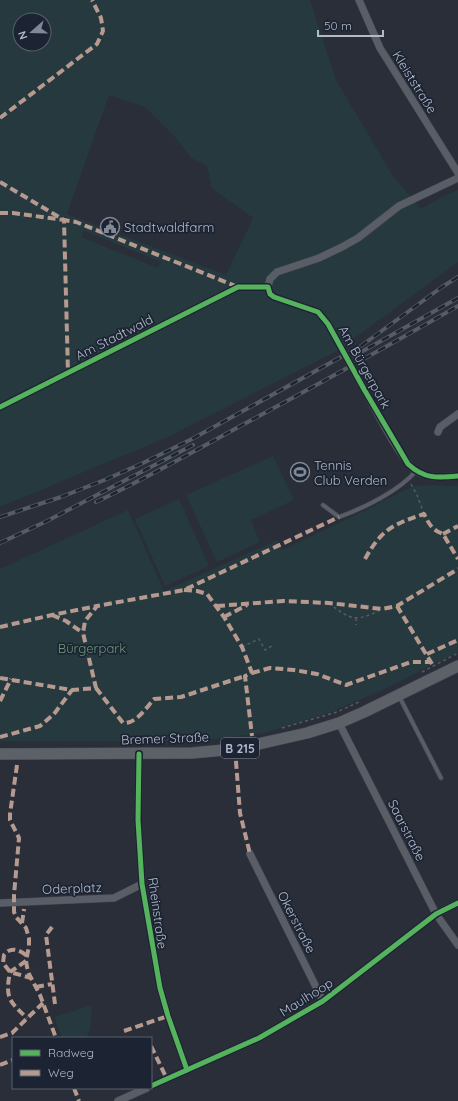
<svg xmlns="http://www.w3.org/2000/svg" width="458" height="1101" font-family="Quicksand,sans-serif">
	<rect width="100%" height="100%" fill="#292e38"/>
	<g fill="#26393e" fill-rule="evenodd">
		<path d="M 0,0 L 310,0 L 336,80 L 393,176 L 421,209 L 440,198 L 458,190 L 458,262 L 337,351 L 168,437 L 0,507 ZM 20,20 L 44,20 L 44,44 L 20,44 ZM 109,95 L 145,107 L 174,136 L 191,158 L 207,166 L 212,188 L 253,218 L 226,275 L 67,214 ZM 84,231 L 161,262 L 158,268 L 81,237 Z"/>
		<path d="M 273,456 L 294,500 L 251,520 L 260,542 L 217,562 L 186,495 Z"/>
		<path d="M 423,485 L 458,486 L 458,652 L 387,688 L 329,713 L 265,733 L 195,741 L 0,741 L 0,569 L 128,510 L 164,591 L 277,540 L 282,550 L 368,509 L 413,486 Z"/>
		<path d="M 179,499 L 209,566 L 165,586 L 135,519 Z"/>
		<path d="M 92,1005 L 90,1029 L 86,1038 L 62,1038 L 54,1017 Z"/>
	</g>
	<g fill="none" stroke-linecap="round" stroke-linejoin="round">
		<g stroke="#454951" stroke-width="5">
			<g id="lane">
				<path d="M 323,505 L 339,517 C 364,508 399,491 416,471"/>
				<path d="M 399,696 L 441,778"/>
			</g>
		</g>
		<g stroke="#454951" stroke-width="8">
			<g id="street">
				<path d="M 359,0 L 380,48 L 458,173"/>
				<path d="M 339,344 L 328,324 L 318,312 L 274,297 L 270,294 L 268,287 L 270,279 L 277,272 L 319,258 L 342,247 L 358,238 L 399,206 L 458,178"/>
				<path d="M 365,391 C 375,408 401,461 416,471 C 428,479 444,477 458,476"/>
				<path d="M 0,407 L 238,287 L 268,287"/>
				<path d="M 438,432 L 440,427 L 458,414"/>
				<path d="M 339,723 L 436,914 L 458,945"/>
				<path d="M 139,754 L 138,820 L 142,884 L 160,988 L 168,1016 L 187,1070"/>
				<path d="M 250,854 L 323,1001"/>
				<path d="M 0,903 L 114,898 L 142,884"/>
				<path d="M 151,1086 L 259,1038 L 323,1001 L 436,914 L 458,903"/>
				<path d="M 118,1101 L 147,1088"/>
			</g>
		</g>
		<g stroke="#464b55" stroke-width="12">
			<path id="primary" d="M 0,754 L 192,753 L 235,749 L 254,745 L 307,733 L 339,723 L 364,712 L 458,666"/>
		</g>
		<g stroke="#575c63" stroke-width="1.5" stroke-dasharray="3 3" stroke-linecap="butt">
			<path d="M 411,484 L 417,495 L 424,514"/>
			<path d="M 329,603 C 351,621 357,622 382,609"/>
			<path d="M 356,618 L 356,625"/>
			<path d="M 242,647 L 259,639 L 265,650 L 272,646"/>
			<path d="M 422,672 L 458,653"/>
			<path d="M 282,728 L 337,712 L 361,701"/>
		</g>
		<use href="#lane" stroke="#595d66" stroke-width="3.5"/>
		<use href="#street" stroke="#595d66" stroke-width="7"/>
		<use href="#primary" stroke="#5c6067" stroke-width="11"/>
		<g stroke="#575c64" stroke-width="4">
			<g id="rail">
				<path d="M 354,356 L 458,298"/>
				<path d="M 96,502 C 147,478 196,450 246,423 C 317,385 388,346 458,306"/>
				<path d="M 0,517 L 61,497 L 107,479 L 143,463 L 192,439 L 361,346 L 442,287 L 458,277"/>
				<path d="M 0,543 L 47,521 L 193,445"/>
			</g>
		</g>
		<use href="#rail" stroke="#1c2433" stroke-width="2.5" stroke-dasharray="8" stroke-linecap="butt"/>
		<g stroke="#454951" stroke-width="8" stroke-linecap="butt">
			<path id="street-bridge" d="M 339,344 L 365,391"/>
		</g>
		<use href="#street-bridge" stroke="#595d66" stroke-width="7"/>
		<g stroke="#b69a8f" stroke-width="4" stroke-dasharray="8 4" stroke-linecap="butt">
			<path d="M 0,118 L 97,44 L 103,31 L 101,18 L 92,0"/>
			<path d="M 0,182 L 64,220 L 76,222 L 238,287"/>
			<path d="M 0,213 L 13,213 L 64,220 L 68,373"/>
			<path d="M 443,534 L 458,526"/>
			<path d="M 365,559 C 381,530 393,524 424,514 C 429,524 432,530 443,534 L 458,559"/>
			<path d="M 184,590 L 197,591 L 207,594 L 224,617 L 242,647 L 252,673 L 245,676 L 252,736"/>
			<path d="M 217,606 L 283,601 L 329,603 L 382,609 L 397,606 L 458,569"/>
			<path d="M 397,606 L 432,664"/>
			<path d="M 52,615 L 66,621 L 83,633"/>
			<path d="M 224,617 L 247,605"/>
			<path d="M 0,627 L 52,615 L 97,606"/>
			<path d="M 427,654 L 458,640"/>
			<path d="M 252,673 L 270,668 L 294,670 L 317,674 L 346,685 L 411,662 L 431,662"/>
			<path d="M 0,678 L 72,690 L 96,688 L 83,633 L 85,621 L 97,606 L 184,590 L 339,517"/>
			<path d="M 96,688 L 123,723 C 136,724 146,708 154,699 L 181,697 L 245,676"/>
			<path d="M 0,701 L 11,679"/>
			<path d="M 0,737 L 40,726 L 54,714 L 72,690"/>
			<path d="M 235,749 L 240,813 L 250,854"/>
			<path d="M 17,765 L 10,814 L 10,820 L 19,838 L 14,895 L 14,912 L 16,917 L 26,928 L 29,938 L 29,946 L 26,961 L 27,967 L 29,974 L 40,995 L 56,1038"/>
			<path d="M 22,923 L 24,909"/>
			<path d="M 52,927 L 46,935 L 55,1004"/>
			<path d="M 26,955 C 19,950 11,946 4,955 L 3,963 L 10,972 L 31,978"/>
			<path d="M 26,961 L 10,972 C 5,998 9,1001 27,1018"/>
			<path d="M 36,987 L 52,984"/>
			<path d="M 124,1031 L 168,1016"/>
			<path d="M 0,1037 L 12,1033 L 43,1003"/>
			<path d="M 151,1046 L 167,1079"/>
			<path d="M 0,1065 L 13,1060"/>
			<path d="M 74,1088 L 79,1101"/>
		</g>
		<g stroke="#1c2433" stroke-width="8">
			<g id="cycleway">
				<path d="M 0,407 L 238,287 L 268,287 L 270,294 L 274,297 L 318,312 L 328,324 L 365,391 L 408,464 C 424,479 437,478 458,476"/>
				<path d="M 139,754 L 138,820 L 142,884 L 160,988 L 168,1016 L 187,1070"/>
				<path d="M 151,1086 L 259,1038 L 323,1001 L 436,914 L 458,903"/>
			</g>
		</g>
		<use href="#cycleway" stroke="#56b35d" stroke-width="5"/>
	</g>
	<defs>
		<g id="civic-ring" transform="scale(1)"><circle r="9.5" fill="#1c2433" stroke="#828996" stroke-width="1.5"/><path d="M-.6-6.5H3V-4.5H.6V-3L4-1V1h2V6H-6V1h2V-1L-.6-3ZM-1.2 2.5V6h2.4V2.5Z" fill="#828996"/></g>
		<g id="stadium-ring" transform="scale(1)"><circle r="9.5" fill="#1c2433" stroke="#828996" stroke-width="1.5"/><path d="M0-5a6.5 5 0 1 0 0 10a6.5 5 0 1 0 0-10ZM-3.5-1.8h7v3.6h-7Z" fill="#828996"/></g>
	</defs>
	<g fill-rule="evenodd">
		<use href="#civic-ring" x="110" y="227"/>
		<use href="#stadium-ring" x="300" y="472"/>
	</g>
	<g text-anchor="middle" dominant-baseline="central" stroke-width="3.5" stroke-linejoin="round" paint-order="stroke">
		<rect fill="#1c2433" stroke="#858d9c" stroke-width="1" x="221" y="738" width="38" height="20" rx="3"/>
		<g font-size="12" font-weight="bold" fill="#b2bac9">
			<text x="240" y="748">B 215</text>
		</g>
		<g font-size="13" fill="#b2bac9" stroke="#1c2433">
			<text transform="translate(415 82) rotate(58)">Kleiststraße</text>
			<text transform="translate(114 337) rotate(-27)">Am Stadtwald</text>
			<text transform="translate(365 367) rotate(61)">Am Bürgerpark</text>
			<text transform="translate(165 738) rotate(-2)">Bremer Straße</text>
			<text transform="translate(407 830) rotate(63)">Saarstraße</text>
			<text transform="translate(72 888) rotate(-2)">Oderplatz</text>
			<text transform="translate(158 913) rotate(82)">Rheinstraße</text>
			<text transform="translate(297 922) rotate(63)">Okerstraße</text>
			<text transform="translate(306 997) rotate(-32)">Maulhoop</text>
		</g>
		<g font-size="13" fill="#b2bac9" stroke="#1c2433" text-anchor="start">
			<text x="124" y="227">Stadtwaldfarm</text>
			<text x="314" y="465">Tennis<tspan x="314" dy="15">Club Verden</tspan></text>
		</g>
		<g font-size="13" fill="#699b77" stroke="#1c2433">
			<text x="92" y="648">Bürgerpark</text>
		</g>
	</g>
	<rect x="12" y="1037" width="140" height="52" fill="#1c2433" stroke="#58606f"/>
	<rect x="20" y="1050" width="20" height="6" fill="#56b35d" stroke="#58606f"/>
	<text x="48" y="1057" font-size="12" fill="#b2bac9">Radweg</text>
	<rect x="20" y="1070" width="20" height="6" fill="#b69a8f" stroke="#58606f"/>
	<text x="48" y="1077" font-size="12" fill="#b2bac9">Weg</text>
	<g transform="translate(32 32) rotate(250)"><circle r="19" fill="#1c2433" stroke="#58606f"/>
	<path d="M0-3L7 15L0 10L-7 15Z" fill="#828996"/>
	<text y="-6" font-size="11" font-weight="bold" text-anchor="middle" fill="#b2bac9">N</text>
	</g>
	<path d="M318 30v6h65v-6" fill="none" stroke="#b2bac9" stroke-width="2"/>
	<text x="324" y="30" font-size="12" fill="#b2bac9" stroke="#1c2433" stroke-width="3" paint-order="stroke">50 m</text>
</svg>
